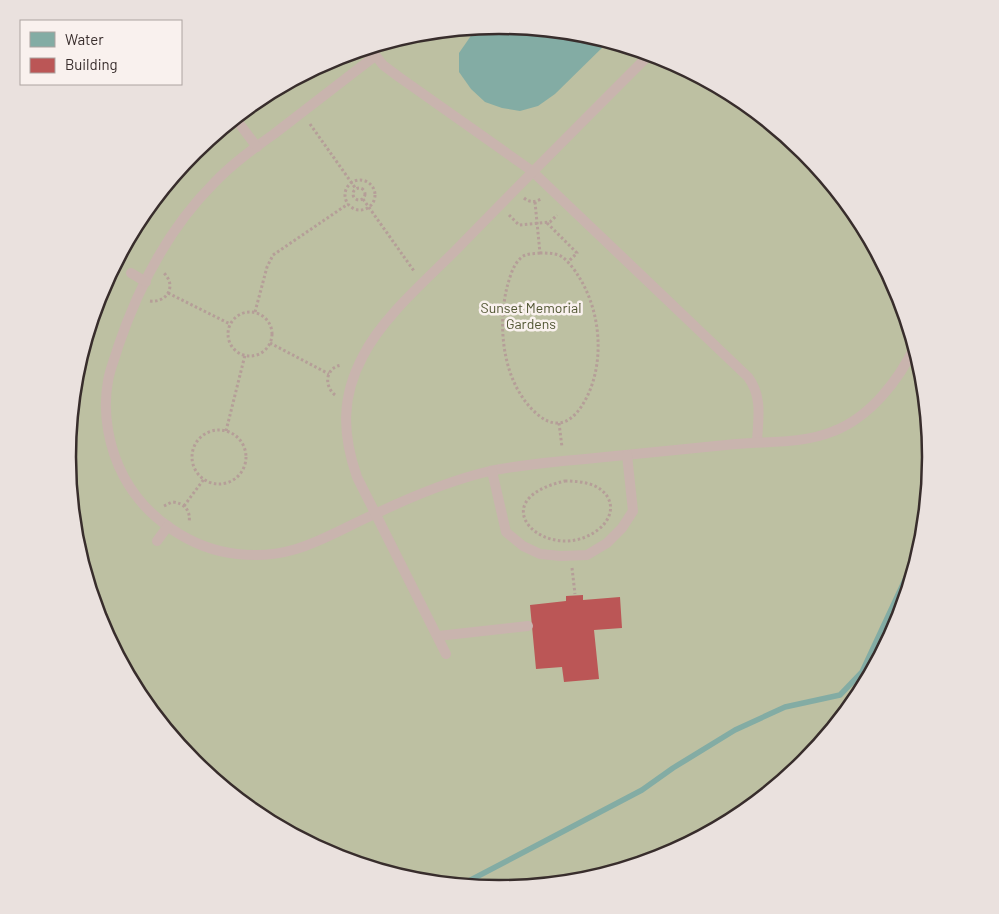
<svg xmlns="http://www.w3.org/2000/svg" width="999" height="914" font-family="Barlow,sans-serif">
	<rect width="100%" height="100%" fill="#f2e6e2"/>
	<circle fill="#bdc0a2" cx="499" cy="457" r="431"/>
	<path fill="#83aca4" d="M 500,25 L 584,33 L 609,41 L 555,94 L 538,106 L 520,111 L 502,108 L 485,102 L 471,89 L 459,72 L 459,53 L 477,27 Z"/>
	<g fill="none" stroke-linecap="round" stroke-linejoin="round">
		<path stroke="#83aca4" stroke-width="5.5" d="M 461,885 L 642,790 L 673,768 L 735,730 L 785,707 L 840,695 L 862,672 L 918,552 L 924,529"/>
	</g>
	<path fill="#bb5656" d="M 583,595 L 583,600 L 620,597 L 622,628 L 594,630 L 599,679 L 564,682 L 562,667 L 536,669 L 530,605 L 566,601 L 566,596 Z"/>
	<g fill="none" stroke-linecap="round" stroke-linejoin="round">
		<g stroke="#b59e98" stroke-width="3" stroke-dasharray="2.5 2.5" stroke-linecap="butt">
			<path d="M 435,31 L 442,34 L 446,33 L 445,30"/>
			<path d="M 446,33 L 458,29"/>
			<path d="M 388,48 L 393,40"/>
			<path d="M 310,124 L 356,189"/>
			<circle cx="360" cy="195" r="15"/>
			<circle cx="359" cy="194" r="6"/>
			<path d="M 524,198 C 530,203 535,202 541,199"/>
			<path d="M 363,199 L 414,271"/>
			<path d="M 535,202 L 540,253"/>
			<path d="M 509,215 L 519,225 L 550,222 L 557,215"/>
			<path d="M 547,223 L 577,253 L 568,262"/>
			<path d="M 540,253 C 546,253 552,253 559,255 C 567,259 574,269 579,277 C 603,315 606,373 579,410 C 573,417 567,423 557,423 C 549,423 543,419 537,414 C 503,384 497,329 507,287 C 510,277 513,264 522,257 C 527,253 534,254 540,253 Z"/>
			<path d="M 168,293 L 230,324"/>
			<path d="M 150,301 C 167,303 177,286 164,273"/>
			<path d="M 255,312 L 267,267 L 273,255 L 348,204"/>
			<circle cx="250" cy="334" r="22"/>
			<path d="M 270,343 L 329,374"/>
			<path d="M 335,395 C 323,385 326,367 342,365"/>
			<path d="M 559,423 L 562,447"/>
			<circle cx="219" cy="457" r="27"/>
			<path d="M 226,431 L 245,355"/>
			<path d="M 565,481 C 575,481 586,482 595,486 C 615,496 615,516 599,529 C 550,568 476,501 565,481 Z"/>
			<path d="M 164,506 L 172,502 C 185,503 191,511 189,523"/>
			<path d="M 184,506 L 204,479"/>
			<path d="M 572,568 L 575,594"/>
		</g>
		<g stroke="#c9b4ae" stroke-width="10">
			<path d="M 369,47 L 383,65 L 399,77 L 532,171 L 748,377 C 763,397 758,419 757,442"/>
			<path d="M 375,56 C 341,82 308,108 274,134 C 253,149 232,164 214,183 C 169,228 138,288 118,347 C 115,358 110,369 108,381 C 102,413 109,449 124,477 C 146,518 191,549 237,554 C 294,561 327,535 377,513 C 413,496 451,480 490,471 C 524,464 560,461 595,458 C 642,453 689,449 736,444 C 769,441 803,444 834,431 C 870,417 899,380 915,346"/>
			<path d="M 235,118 L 257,147"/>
			<path d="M 778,130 L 818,168"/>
			<path d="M 131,273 L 146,282"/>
			<path d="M 492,471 L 506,532 L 523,546 L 540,554 L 561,556 L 587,555 L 607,543 L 622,528 L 633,511 L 627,455"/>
			<path d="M 157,541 L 168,526"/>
			<path d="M 438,636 L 528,626"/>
			<path d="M 446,654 L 357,477 C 342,434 341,397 363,356 C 382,318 425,281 455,251 C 520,184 585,119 650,54"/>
		</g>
	</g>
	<g text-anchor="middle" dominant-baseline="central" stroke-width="5" stroke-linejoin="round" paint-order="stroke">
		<g font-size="14" fill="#505532" stroke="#f9f1ee">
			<text x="531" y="307">Sunset Memorial<tspan x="531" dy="16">Gardens</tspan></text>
		</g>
	</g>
	<path d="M0 0H999V914H0ZM76 457a423 423 0 1 1 846 0a423 423 0 1 1-846 0Z" fill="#eae1de" fill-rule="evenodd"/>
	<path fill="none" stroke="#382d2c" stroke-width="2.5" d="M76 457a423 423 0 1 1 846 0a423 423 0 1 1-846 0Z"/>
	<rect x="20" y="20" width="162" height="65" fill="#f9f1ee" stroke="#aca3a0"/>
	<rect x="30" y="32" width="25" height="15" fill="#83aca4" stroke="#aca3a0"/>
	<text x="65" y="45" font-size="15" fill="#382d2c">Water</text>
	<rect x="30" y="58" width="25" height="15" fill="#bb5656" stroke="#aca3a0"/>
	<text x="65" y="70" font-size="15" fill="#382d2c">Building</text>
</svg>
